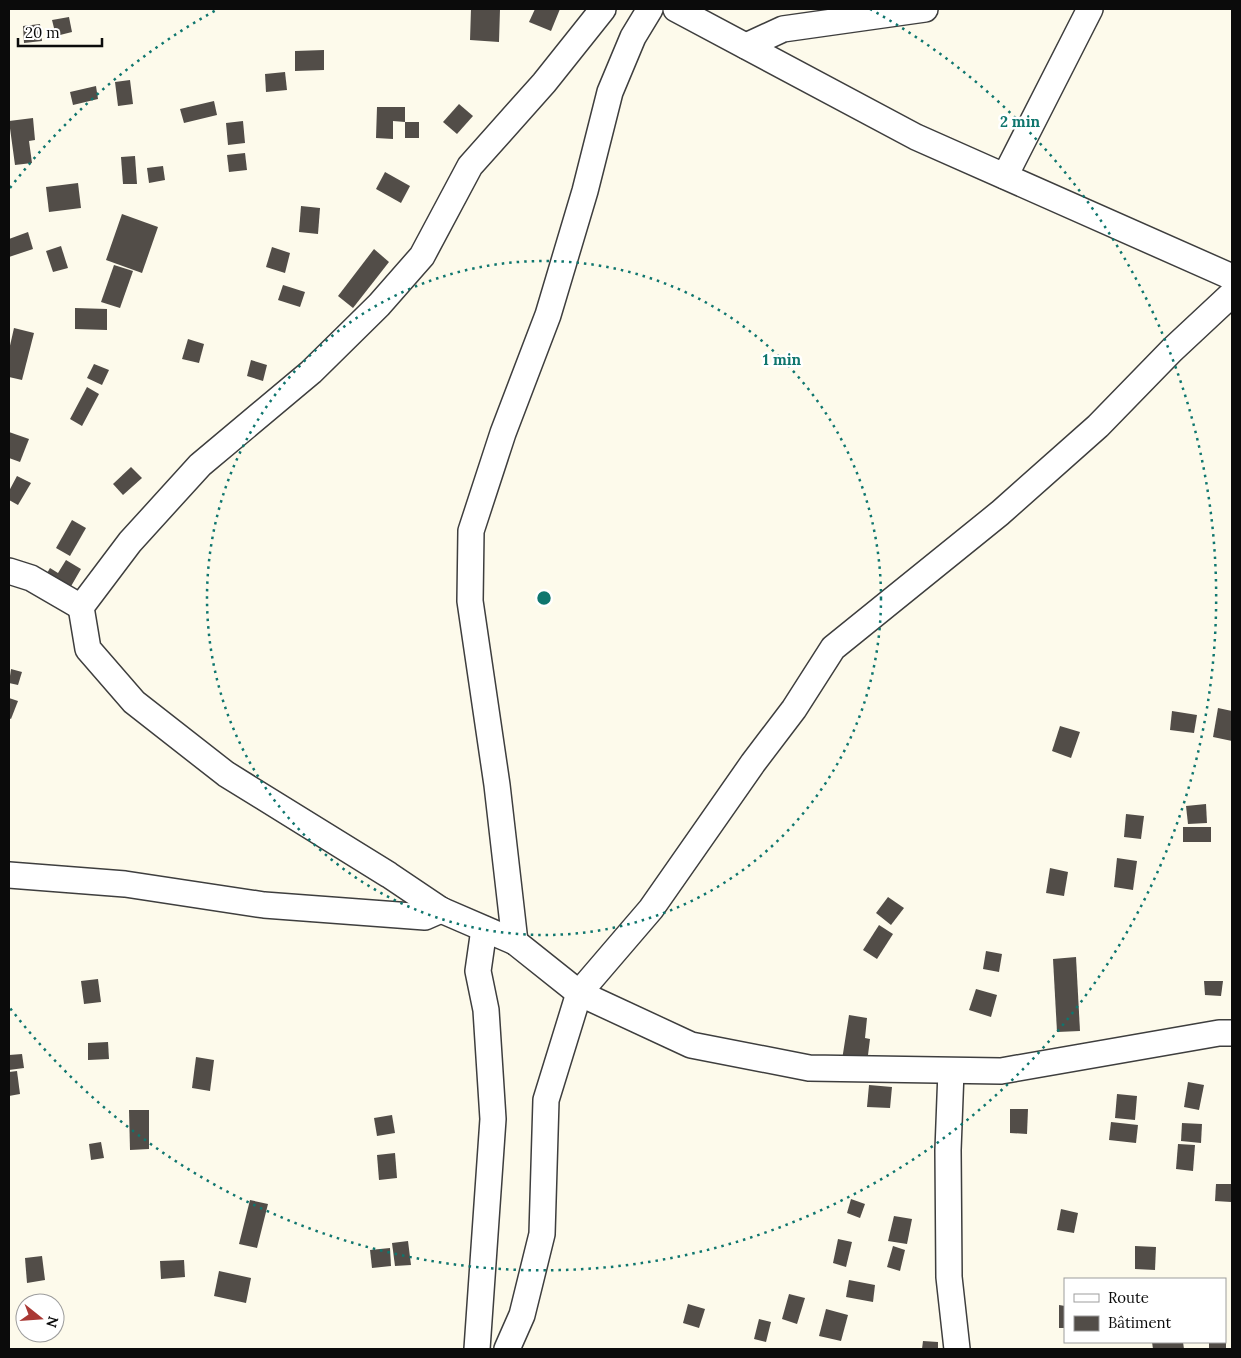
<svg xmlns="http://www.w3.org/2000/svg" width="1241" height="1358" font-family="Lora,serif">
	<rect width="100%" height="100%" fill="#fdfaeb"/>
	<g fill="#524d48">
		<path d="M 471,9 L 500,9 L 499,42 L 470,40 Z"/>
		<path d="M 535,9 L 560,9 L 551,31 L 529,22 Z"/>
		<path d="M 69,17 L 72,32 L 56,36 L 52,20 Z"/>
		<path d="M 40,24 L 42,41 L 24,43 L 23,26 Z"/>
		<path d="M 324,50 L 324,70 L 295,71 L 295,51 Z"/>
		<path d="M 285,72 L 287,90 L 266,92 L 265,74 Z"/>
		<path d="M 130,80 L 133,104 L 118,106 L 115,82 Z"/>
		<path d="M 96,86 L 98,99 L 73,105 L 70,92 Z"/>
		<path d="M 214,101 L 217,115 L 184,123 L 180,109 Z"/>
		<path d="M 459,104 L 473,116 L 457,134 L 443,122 Z"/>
		<path d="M 377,107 L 405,107 L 405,122 L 393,121 L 393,139 L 376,138 Z"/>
		<path d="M 33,118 L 35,140 L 29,141 L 32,163 L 15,165 L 9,121 Z"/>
		<path d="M 243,121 L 245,143 L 228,145 L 226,123 Z"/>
		<rect x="405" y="122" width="14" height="16"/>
		<path d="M 245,153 L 247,170 L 229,172 L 227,155 Z"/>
		<path d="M 135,156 L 137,184 L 123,184 L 121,157 Z"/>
		<path d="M 163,166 L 165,180 L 149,183 L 147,168 Z"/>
		<path d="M 385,172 L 410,186 L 401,203 L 376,189 Z"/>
		<path d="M 78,183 L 81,208 L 49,212 L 46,187 Z"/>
		<path d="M 301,206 L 320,208 L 318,234 L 299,232 Z"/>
		<path d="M 122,214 L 158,227 L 142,273 L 106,260 Z"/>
		<path d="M 28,232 L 33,249 L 9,257 L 9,239 Z"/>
		<path d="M 61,246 L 68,268 L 53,272 L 46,251 Z"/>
		<path d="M 272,247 L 290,253 L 285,273 L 266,267 Z"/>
		<path d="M 374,249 L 389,262 L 353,308 L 338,296 Z"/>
		<path d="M 114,265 L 133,271 L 120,308 L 101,302 Z"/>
		<path d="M 283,285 L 305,292 L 300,307 L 278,300 Z"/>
		<path d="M 75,308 L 107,309 L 107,330 L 75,329 Z"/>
		<path d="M 14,328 L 34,333 L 22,380 L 9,377 L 9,350 Z"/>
		<path d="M 188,339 L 204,344 L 199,363 L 182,359 Z"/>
		<path d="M 251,360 L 267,365 L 263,381 L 247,376 Z"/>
		<path d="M 94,364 L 109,370 L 102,385 L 87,378 Z"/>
		<path d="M 87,387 L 99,394 L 82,426 L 70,419 Z"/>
		<path d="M 9,432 L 29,439 L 20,462 L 9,458 Z"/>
		<path d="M 131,467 L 142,478 L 123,495 L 113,484 Z"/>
		<path d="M 17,476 L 31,483 L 18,505 L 9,500 L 9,491 Z"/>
		<path d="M 72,520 L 86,528 L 70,556 L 56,548 Z"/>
		<path d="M 66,560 L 81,569 L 70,588 L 46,575 L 50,568 L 58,573 Z"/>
		<path d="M 11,669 L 22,672 L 18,685 L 9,683 Z"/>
		<path d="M 9,698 L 18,701 L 11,719 L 9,718 Z"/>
		<path d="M 1218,708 L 1232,711 L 1232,741 L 1213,737 Z"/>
		<path d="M 1172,711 L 1197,715 L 1194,733 L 1170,730 Z"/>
		<path d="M 1060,726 L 1080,732 L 1071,758 L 1052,751 Z"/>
		<path d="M 1206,804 L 1207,823 L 1188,824 L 1186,806 Z"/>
		<path d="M 1126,814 L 1144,816 L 1141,839 L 1124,837 Z"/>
		<rect x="1183" y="827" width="28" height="15"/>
		<path d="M 1117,858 L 1137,861 L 1133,890 L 1114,887 Z"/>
		<path d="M 1050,868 L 1068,872 L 1064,896 L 1046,893 Z"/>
		<path d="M 888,897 L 904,908 L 891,925 L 876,913 Z"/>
		<path d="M 879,925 L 893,934 L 877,959 L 863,950 Z"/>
		<path d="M 986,951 L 1002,954 L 999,972 L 983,969 Z"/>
		<path d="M 1076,957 L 1080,1031 L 1057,1032 L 1053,959 Z"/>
		<path d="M 98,979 L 101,1002 L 84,1004 L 81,981 Z"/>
		<path d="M 1204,981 L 1223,981 L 1221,996 L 1205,995 Z"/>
		<path d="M 976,989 L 997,995 L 991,1017 L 969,1010 Z"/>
		<path d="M 849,1015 L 867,1018 L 865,1038 L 870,1039 L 867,1063 L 842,1060 Z"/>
		<path d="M 108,1042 L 109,1059 L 88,1060 L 88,1043 Z"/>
		<path d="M 22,1054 L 24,1068 L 9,1070 L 9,1055 Z"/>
		<path d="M 196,1057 L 214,1060 L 210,1091 L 192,1088 Z"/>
		<path d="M 17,1071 L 20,1094 L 9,1096 L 9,1072 Z"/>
		<path d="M 1188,1082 L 1204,1085 L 1199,1110 L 1184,1107 Z"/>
		<path d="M 869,1085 L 892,1087 L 890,1108 L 867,1107 Z"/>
		<path d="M 1117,1094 L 1137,1096 L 1135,1120 L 1115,1118 Z"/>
		<path d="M 1010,1109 L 1028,1109 L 1027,1134 L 1010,1133 Z"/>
		<path d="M 129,1110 L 149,1110 L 149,1149 L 130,1150 Z"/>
		<path d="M 392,1115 L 395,1133 L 377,1136 L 374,1118 Z"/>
		<path d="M 1111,1122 L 1138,1125 L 1136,1143 L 1109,1140 Z"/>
		<path d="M 1182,1123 L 1202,1124 L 1201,1143 L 1181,1141 Z"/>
		<path d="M 101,1142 L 104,1158 L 91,1160 L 89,1144 Z"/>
		<path d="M 1178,1144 L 1195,1145 L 1193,1171 L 1176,1169 Z"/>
		<path d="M 395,1153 L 397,1178 L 379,1180 L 377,1155 Z"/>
		<path d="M 1216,1184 L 1232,1184 L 1231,1202 L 1215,1201 Z"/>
		<path d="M 851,1199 L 865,1204 L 860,1218 L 847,1213 Z"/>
		<path d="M 250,1200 L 268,1204 L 257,1248 L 239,1244 Z"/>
		<path d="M 1061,1209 L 1078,1213 L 1074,1233 L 1057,1230 Z"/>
		<path d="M 894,1216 L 912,1219 L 907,1244 L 888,1241 Z"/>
		<path d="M 838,1239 L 852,1242 L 846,1267 L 833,1263 Z"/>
		<path d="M 408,1241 L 411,1265 L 395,1266 L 392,1243 Z"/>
		<path d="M 893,1246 L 905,1250 L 900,1271 L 887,1267 Z"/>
		<path d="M 1135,1246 L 1156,1247 L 1155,1270 L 1135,1269 Z"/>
		<path d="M 390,1248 L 391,1266 L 372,1268 L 370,1250 Z"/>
		<path d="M 42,1256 L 45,1280 L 27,1283 L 25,1258 Z"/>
		<path d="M 184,1260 L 185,1277 L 161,1279 L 160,1261 Z"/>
		<path d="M 219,1271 L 251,1278 L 246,1303 L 214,1296 Z"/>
		<path d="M 849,1280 L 875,1285 L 873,1302 L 846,1297 Z"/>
		<path d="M 789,1294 L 805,1298 L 797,1324 L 782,1319 Z"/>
		<path d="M 688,1304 L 705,1309 L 699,1328 L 683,1323 Z"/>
		<path d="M 1059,1305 L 1065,1306 L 1065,1328 L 1059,1328 Z"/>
		<path d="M 826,1309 L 848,1315 L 841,1341 L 819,1336 Z"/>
		<path d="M 759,1319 L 771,1322 L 766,1342 L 754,1339 Z"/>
		<path d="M 923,1341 L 938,1342 L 938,1349 L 922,1349 Z"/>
		<path d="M 1152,1342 L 1183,1342 L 1184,1349 L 1153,1349 Z"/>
		<rect x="1209" y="1342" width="17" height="7"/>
	</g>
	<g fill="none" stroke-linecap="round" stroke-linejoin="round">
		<g stroke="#3e3e3e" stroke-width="28">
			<g id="street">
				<path d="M 603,9 L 544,83 L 470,166 L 422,256 L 379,305 L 311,372 L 200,465 L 130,542 L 81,607 L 88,649 L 134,702 L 226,774 L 389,875 L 441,910 L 515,942 L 579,993 L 691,1045 L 809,1068 L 1001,1071 L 1219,1033 L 1232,1033"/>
				<path d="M 676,9 L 916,137 L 1232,277"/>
				<path d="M 746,46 L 783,29 L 925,9"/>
				<path d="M 1005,176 L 1090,9"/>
				<path d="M 9,571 L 31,578 L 81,607"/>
				<path d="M 9,875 L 125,884 L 264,905 L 425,917 L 441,910"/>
				<path d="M 515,942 L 497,785 L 470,601 L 471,531 L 503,433 L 548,315 L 585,191 L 610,92 L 633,37 L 650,9"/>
				<path d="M 951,1071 L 948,1150 L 949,1277 L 957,1349"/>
				<path d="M 477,1349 L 493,1119 L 486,1010 L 478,971 L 484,929"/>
				<path d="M 507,1349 L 522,1315 L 542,1234 L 546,1100 L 579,993 L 651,909 L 753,763 L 794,709 L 833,648 L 1000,513 L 1098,426 L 1172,350 L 1232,294"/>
			</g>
		</g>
		<use href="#street" stroke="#fff" stroke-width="25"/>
	</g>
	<g fill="none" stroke="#0f766e" stroke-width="2.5" stroke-dasharray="2.5 5">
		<circle cx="544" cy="598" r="337"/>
		<path d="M10 188A673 673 0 0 1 218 9M870 9A673 673 0 1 1 10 1008"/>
	</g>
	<circle cx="544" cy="598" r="8" fill="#0f766e" stroke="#fff" stroke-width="2.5"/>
	<g font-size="15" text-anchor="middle" font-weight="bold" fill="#0f766e" stroke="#fff" stroke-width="5" stroke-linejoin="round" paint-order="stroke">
		<text x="1020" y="127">2 min</text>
		<text x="782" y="365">1 min</text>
	</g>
	<rect width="1241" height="1358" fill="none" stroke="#0b0b0b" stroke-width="20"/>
	<rect x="1064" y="1278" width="162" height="65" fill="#ffffff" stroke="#9d9d9d"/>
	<rect x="1074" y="1294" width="25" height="8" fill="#ffffff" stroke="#9d9d9d"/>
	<text x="1108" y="1303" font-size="15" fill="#0b0b0b">Route</text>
	<rect x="1074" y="1316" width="25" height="15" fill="#524d48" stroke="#9d9d9d"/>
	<text x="1108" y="1328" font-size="15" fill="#0b0b0b">Bâtiment</text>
	<g transform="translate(40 1318) rotate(107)"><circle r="24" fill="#ffffff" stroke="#9d9d9d"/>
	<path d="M0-4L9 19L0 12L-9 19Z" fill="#a93834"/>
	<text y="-8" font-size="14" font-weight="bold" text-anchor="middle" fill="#0b0b0b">N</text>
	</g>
	<path d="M18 38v8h84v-8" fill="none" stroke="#0b0b0b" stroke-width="2.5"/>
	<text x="25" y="38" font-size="15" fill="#0b0b0b" stroke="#ffffff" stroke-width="4" paint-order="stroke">20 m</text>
</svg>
